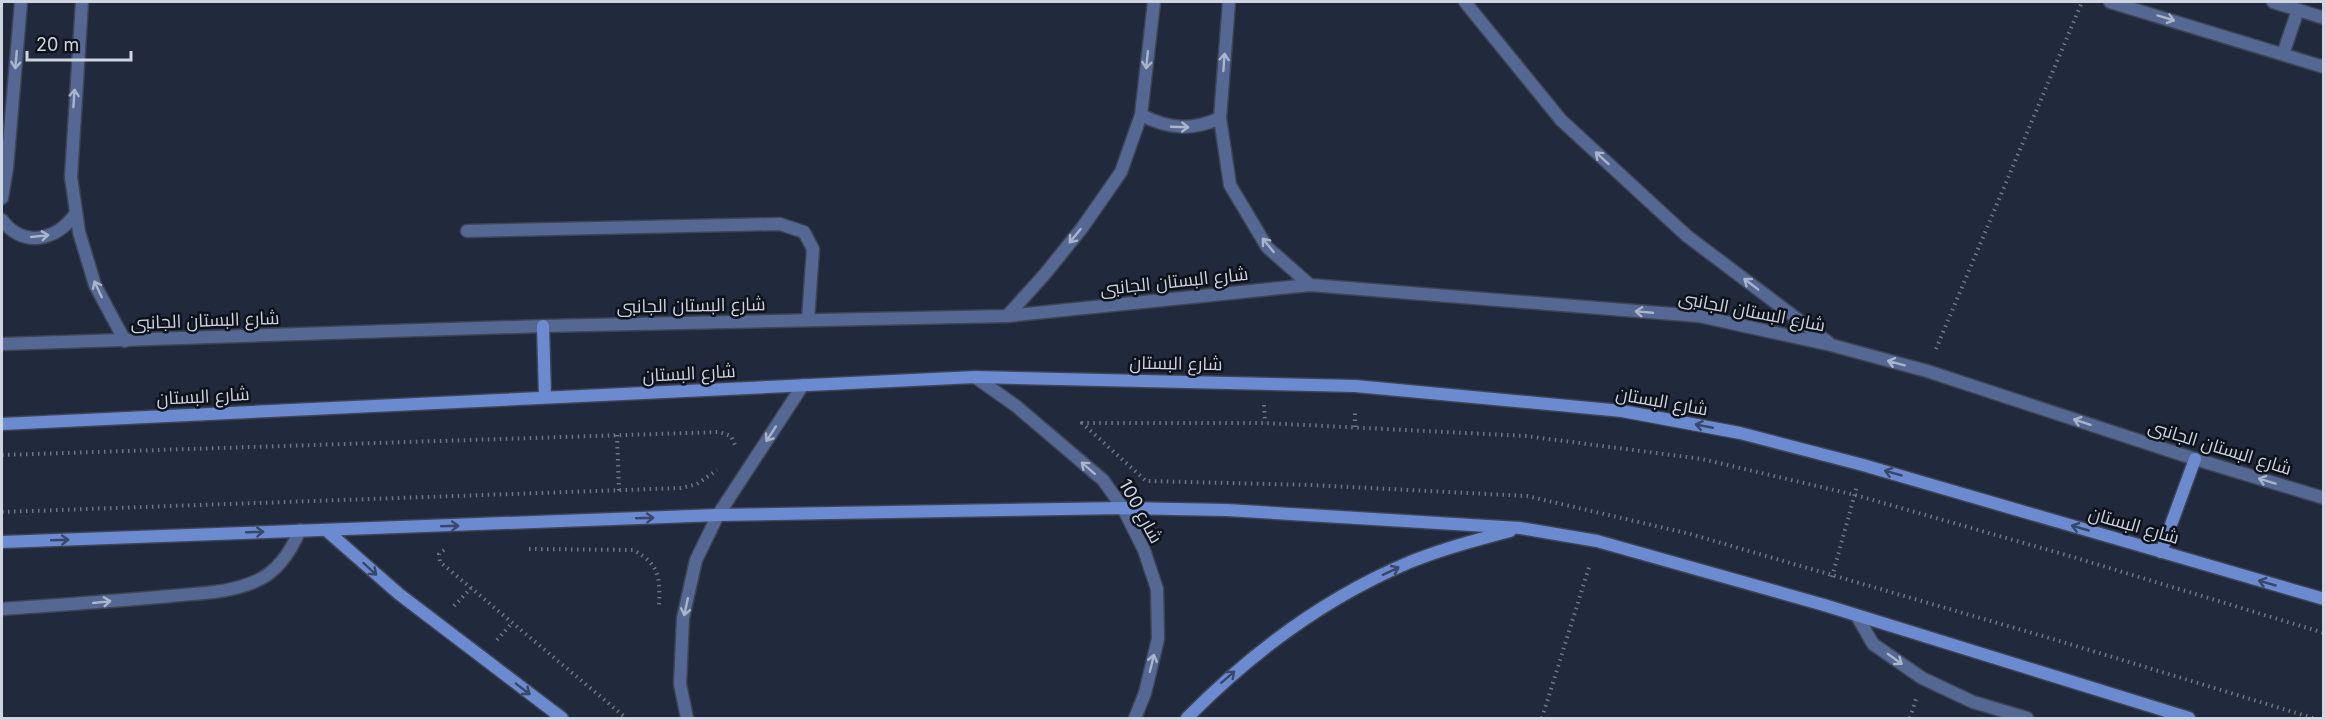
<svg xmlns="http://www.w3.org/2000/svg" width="2325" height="720" font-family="Inter,Cairo,sans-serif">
	<rect width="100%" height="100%" fill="#21293c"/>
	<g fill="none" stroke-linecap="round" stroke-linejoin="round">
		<g stroke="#3d4456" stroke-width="15">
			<path id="lane" d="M 467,231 L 780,224 L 804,232 L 813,249 L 808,320"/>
		</g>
		<g stroke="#3d4456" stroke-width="15">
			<g id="street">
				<path d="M 82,2 L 71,177 L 79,232 L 95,285 L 125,341"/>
				<path d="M 1229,2 L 1220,118 L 1230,185 L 1267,247 L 1310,285"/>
				<path d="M 1465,2 L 1561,120 L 1687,236 L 1828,342"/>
				<path d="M 2110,2 L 2324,67"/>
				<path d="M 2273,2 L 2324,18"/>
				<path d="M 2283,54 L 2298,10"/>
				<path d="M 1141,115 C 1169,129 1192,131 1220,118"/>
				<path d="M 2,198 L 7,168 L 21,2"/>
				<path d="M 2,220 C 24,249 57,240 76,213"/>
				<path d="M 1007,316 L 1045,274 L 1082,228 L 1121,172 L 1141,115 L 1154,2"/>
				<path d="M 2,344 L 543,326 L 1007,316 L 1310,285 L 1699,316 L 1831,345 L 1927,371 L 2195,459 L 2324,498"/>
				<path d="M 975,377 L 1016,406 L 1103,480 L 1123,508 L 1144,550 L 1157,589 L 1158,639 L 1145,693 L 1135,718"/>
				<path d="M 2,609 C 58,605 114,601 171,596 C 199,593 230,593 256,581 C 278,572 291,551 300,530"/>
				<path d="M 1857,616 L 1873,644 L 1922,678 L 1973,702 L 2027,718"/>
				<path d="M 687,718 L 680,684 L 683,618 L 696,560 L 718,515 L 803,385"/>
			</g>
		</g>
		<g stroke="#3d4456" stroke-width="15">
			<g id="secondary">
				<path d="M 543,326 L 545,397"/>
				<path d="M 2,424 L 975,377 L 1355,386 L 1622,411 L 1740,433 L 1863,465 L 2324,599"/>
				<path d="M 326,530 L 399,594 L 562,718"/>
				<path d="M 2,542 L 718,515 L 1123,508 L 1227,510 L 1520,528 L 1597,541 L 1824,605 L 2189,718"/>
				<path d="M 2161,552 L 2195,459"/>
				<path d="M 1187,718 C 1251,653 1324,598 1410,562 C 1442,549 1476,540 1510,531"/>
			</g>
		</g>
		<g stroke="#6f7686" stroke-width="4" stroke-dasharray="1.5 4.5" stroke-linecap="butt">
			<path d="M 1936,349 L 2082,2"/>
			<path d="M 1264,405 L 1265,423"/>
			<path d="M 1355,427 L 1355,410"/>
			<path d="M 617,435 L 619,491"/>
			<path d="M 2,455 L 719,432 L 731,436 L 735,445"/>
			<path d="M 2,512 L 681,488 L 697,484 L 717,470"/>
			<path d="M 529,549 L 633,550 C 660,564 660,578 659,606"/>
			<path d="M 444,550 L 439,554 L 440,562 L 626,718"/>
			<path d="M 1832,577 L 1857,486"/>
			<path d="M 454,606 L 471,588"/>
			<path d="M 497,640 L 512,623"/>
			<path d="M 1542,718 L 1590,564"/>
			<path d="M 1910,718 L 1916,699"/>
			<path d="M 2313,718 L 2053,639 L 1690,534 L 1527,496 L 1310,485 L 1146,481 L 1082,423 L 1265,423 L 1526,436 L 1702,459 L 1855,495 L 2073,557 L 2324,633"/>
		</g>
		<use href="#lane" stroke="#556893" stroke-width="12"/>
		<use href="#street" stroke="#556893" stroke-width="12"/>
		<use href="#secondary" stroke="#6c8ad0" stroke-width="12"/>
	</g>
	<defs><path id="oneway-shaft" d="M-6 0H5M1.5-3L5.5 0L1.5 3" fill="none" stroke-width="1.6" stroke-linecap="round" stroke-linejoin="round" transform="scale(1.5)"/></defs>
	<g stroke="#aab4ca">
		<use href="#oneway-shaft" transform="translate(2166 18) rotate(17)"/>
		<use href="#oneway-shaft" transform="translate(16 60) rotate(95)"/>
		<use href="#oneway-shaft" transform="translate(1147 60) rotate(96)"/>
		<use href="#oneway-shaft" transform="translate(1224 62) rotate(-86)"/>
		<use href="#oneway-shaft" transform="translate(74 98) rotate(-86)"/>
		<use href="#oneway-shaft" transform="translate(1180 127) rotate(2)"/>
		<use href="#oneway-shaft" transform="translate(1602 158) rotate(-138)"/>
		<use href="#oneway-shaft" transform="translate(40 236) rotate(-6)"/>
		<use href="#oneway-shaft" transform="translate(1075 236) rotate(129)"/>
		<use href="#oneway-shaft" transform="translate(1268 245) rotate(-129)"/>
		<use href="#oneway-shaft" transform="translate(1751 284) rotate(-143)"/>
		<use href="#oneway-shaft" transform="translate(98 289) rotate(-115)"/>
		<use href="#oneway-shaft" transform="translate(1644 312) rotate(-175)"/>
		<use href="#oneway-shaft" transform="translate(1896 363) rotate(-165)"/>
		<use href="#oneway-shaft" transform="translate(2082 422) rotate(-162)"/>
		<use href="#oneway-shaft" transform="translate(771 434) rotate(123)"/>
		<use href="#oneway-shaft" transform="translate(1088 468) rotate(-139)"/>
		<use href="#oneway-shaft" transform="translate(2267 481) rotate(-163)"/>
		<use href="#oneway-shaft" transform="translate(102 602) rotate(-6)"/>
		<use href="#oneway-shaft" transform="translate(686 607) rotate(102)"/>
		<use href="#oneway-shaft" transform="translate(1895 659) rotate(36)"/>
		<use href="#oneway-shaft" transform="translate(1152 663) rotate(-76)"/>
	</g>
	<g stroke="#38486c">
		<use href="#oneway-shaft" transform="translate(1704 426) rotate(-169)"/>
		<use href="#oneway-shaft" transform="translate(1893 473) rotate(-164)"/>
		<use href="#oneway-shaft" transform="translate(645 518) rotate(-2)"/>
		<use href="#oneway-shaft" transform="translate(450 526) rotate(-2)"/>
		<use href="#oneway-shaft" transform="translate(2080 528) rotate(-164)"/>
		<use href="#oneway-shaft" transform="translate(255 532) rotate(-2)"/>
		<use href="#oneway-shaft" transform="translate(60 540) rotate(-2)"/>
		<use href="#oneway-shaft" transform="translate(370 569) rotate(42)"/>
		<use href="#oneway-shaft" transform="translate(1391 571) rotate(-25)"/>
		<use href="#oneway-shaft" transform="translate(2267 583) rotate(-164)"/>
		<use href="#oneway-shaft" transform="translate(1228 677) rotate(-41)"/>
		<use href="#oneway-shaft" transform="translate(523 689) rotate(37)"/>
	</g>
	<g text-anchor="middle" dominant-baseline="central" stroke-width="5" stroke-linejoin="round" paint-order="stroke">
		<g font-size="18" fill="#ced4e1" stroke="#0e121b">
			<text transform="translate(1174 281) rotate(-6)">شارع البستان الجانبى</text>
			<text transform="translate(691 305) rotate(-1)">شارع البستان الجانبى</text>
			<text transform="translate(1752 311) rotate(11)">شارع البستان الجانبى</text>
			<text transform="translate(205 320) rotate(-2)">شارع البستان الجانبى</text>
			<text transform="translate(1176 363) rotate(1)">شارع البستان</text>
			<text transform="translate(689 373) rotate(-3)">شارع البستان</text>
			<text transform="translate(203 396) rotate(-3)">شارع البستان</text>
			<text transform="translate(1662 401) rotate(10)">شارع البستان</text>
			<text transform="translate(2220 447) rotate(17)">شارع البستان الجانبى</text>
			<text transform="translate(1141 511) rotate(61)">شارع 100</text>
			<text transform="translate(2134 525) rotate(16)">شارع البستان</text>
		</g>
	</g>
	<rect width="2325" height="720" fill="none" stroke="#ced4e1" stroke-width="6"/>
	<path d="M27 51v9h104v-9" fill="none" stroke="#ced4e1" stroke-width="3"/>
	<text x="36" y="51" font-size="18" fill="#ced4e1" stroke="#0e121b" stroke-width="4.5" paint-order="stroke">20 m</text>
</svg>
